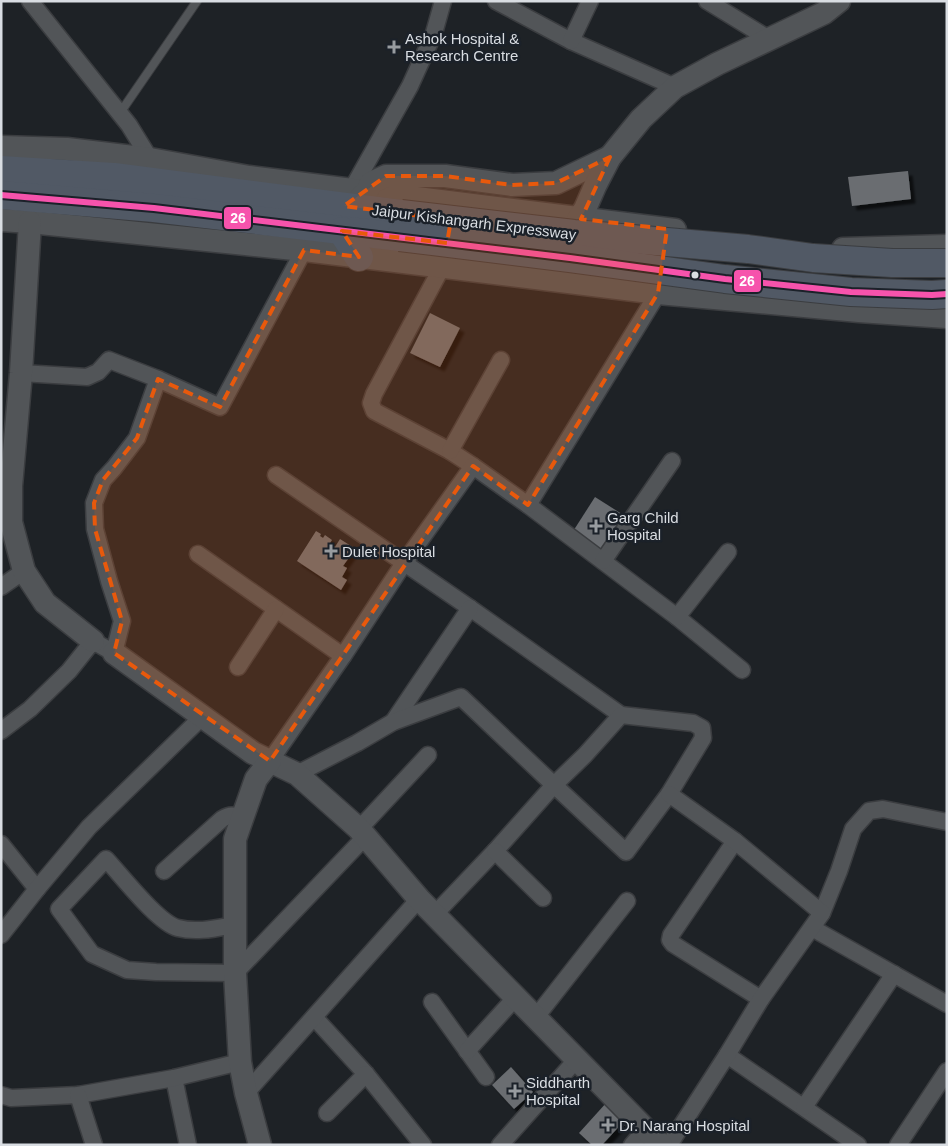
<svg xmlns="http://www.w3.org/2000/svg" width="948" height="1146" font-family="Helvetica,sans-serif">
	<defs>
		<filter id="shadow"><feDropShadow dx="4.5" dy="4.5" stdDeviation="1" flood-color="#0009"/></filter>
	</defs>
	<rect width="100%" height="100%" fill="#1e2226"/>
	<g fill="#6a6d71" filter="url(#shadow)">
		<path d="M 908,171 L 911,199 L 852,206 L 848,177 Z"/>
		<path d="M 430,313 L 460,328 L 440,367 L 410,353 Z"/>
		<path d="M 595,497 L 625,516 L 600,555 L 570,536 Z"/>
		<path d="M 316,531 L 321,534 L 320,536 L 323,538 L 325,535 L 332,540 L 330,543 L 335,547 L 340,539 L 359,551 L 356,554 L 353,552 L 343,566 L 347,568 L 342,577 L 347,580 L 341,590 L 297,561 Z"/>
		<path d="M 511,1067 L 533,1092 L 514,1109 L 492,1085 Z"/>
		<path d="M 607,1102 L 626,1119 L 602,1145 L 592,1145 L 579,1133 Z"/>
	</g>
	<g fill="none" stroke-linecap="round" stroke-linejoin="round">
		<g stroke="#3b3d40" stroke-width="10">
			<path id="lane" d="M 120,113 L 197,1"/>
		</g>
		<g stroke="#3b3d40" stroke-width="19">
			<g id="street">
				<path d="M 30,1 L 129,125 L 150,159"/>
				<path d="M 496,1 L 571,41 L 675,87"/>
				<path d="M 707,1 L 769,39"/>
				<path d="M 571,41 L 590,1"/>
				<path d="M 352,189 L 410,86 L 434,33 L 443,1"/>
				<path d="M 444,257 L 442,267 L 374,394 L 371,403 L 374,411 L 450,451 L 473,466 L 528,505 L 677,617 L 742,670"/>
				<path d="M 158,379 L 220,407 L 304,250"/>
				<path d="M 450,451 L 501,360"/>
				<path d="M 276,475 L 470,608 L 621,715"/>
				<path d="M 528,505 L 658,293 L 659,284"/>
				<path d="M 198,554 L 343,656"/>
				<path d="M 603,561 L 672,461"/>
				<path d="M 1,587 L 24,571"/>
				<path d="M 677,617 L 728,552"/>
				<path d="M 238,667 L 276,609"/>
				<path d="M 393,722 L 470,608"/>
				<path d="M 1,731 L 30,709 L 69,671 L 93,641 L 114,653 L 122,621 L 109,581 L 95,529 L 94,503 L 103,480 L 114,468 L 137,438 L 158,379 L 109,360 L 98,372 L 87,377 L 21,373"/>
				<path d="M 270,761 L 343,656 L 404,563 L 473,466"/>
				<path d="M 297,774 L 357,743 L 393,722 L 461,697 L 554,785 L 626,852 L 669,794 L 703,738 L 702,728 L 693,723 L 621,715 L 585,755 L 554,785 L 495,851 L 434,915"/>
				<path d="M 359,829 L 428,755"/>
				<path d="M 735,841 L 671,935 L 670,940 L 673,944 L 761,999"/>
				<path d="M 1,844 L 37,889"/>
				<path d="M 495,851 L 543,898"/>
				<path d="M 164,871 L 222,819 C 230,814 234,815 243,818"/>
				<path d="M 822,913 L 839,871 L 853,829 L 869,811 L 883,809 L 947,822"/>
				<path d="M 235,925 C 217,928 197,933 178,928 C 158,923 122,876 106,859 L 59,909 L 92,954 L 127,970 L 156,972 L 235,973 L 366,836"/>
				<path d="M 812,928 L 947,1004"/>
				<path d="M 1,935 L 37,889 L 89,827 L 203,716"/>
				<path d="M 432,1002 L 486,1077"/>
				<path d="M 314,1017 L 366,1074 L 423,1145"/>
				<path d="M 536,1017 L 627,901"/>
				<path d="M 467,1051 L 516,997"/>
				<path d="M 727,1055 L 858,1145"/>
				<path d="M 174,1078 L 188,1145"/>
				<path d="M 246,1093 L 419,899"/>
				<path d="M 1,1095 L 11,1098 L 78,1095 L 174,1078 L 240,1062"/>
				<path d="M 78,1095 L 94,1145"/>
				<path d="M 804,1107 L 894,974"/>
				<path d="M 327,1113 L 366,1074"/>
				<path d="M 500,1145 L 577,1059"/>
				<path d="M 632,1145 L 646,1129"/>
				<path d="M 669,1145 L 727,1055 L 761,999 L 822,913 L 735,841 L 669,794"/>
				<path d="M 898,1145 L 947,1071"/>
			</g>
		</g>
		<g stroke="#3b3d40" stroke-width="25">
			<g id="secondary">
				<path d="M 1,147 L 67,149 L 150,159 L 249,177 L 675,230"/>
				<path d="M 361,197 L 367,192 L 371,183 L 386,176 L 445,176 L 512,185 L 556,183 L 610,157"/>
				<path d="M 578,219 L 585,209 L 595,186 L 610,157 L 641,119 L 675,87 L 717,64 L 824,13 L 839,1"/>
				<path d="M 1,220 L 30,222 L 304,250 L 658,293 L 859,311 L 947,317"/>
				<path d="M 30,222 L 21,373 L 11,486 L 11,522 L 24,571 L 45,603 L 93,641"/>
				<path d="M 843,249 L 947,246"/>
				<path d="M 114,653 L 253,753 L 297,774 L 359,829 L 419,899 L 661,1145"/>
				<path d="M 260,1145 L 246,1093 L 240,1062 L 235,973 L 235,839 L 256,779 L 270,761"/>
			</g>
		</g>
		<g stroke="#3b3d40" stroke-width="30">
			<g id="highway">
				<path d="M 1,170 L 114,177 L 401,214"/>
				<path d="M 1,195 L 154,208 L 400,237"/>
				<path d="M 342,231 L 359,257"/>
			</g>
		</g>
		<use href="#lane" stroke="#525558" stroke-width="8"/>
		<use href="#street" stroke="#525558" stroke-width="16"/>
		<use href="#secondary" stroke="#525558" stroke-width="22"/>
		<use href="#highway" stroke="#515965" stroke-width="28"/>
		<g stroke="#3b3d40" stroke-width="30" stroke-linecap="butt">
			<g id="highway-bridge">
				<path d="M 401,214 L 574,234 L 748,249 L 813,258 L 892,263 L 947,263"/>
				<path d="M 400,237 L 570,258 L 725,279 L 851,292 L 932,295 L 947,294"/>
			</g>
		</g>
		<use href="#highway-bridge" stroke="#515965" stroke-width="28"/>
		<g stroke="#1b2129" stroke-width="10">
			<path id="bus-1" d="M 1,195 L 154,208 L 570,258 L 725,279 L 851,292 L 932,295 L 947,294"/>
		</g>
		<use href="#bus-1" stroke="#f653ac" stroke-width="6"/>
	</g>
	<path fill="#e8590c" fill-opacity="0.2" stroke="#e8590c" stroke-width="4" stroke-dasharray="10 6" stroke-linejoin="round" d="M 610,157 L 581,219 L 667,229 L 658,293 L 528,505 L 473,466 L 270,761 L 114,653 L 122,621 L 95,529 L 94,503 L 103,480 L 137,438 L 158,379 L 220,407 L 304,250 L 359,257 L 342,231 L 447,243 L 451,220 L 344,206 L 386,176 L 445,176 L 512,185 L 556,183 Z"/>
	<g fill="#989ca0" stroke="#1b2129" stroke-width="2">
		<path d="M391.5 39.5h5v5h5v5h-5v5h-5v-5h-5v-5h5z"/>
		<path d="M593.5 518.5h5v5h5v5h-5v5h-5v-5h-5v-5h5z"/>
		<path d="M328.5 543.5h5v5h5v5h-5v5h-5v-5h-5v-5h5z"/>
		<path d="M512.5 1083.5h5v5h5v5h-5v5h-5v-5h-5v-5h5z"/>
		<path d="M605.5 1117.5h5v5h5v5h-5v5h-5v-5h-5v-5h5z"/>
	</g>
	<circle fill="#d9dde2" stroke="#1b2129" stroke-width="2" cx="695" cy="275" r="4.5"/>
	<g text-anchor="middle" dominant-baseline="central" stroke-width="5" stroke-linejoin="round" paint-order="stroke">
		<g font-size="15" fill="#d9dde2" stroke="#1b2129" text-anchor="start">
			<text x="405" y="38">Ashok Hospital &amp;<tspan x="405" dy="17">Research Centre</tspan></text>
			<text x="607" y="517">Garg Child<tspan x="607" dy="17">Hospital</tspan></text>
			<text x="342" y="551">Dulet Hospital</text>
			<text x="526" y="1082">Siddharth<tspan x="526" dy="17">Hospital</tspan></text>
			<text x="619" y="1125">Dr. Narang Hospital</text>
		</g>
		<g font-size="15" fill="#d9dde2" stroke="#1b2129">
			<text transform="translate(474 222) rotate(7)">Jaipur Kishangarh Expressway</text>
		</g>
	</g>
	<g stroke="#1b2129" stroke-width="2">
		<rect x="223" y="206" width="29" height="24" rx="5" fill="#f653ac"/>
		<rect x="733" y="269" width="29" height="24" rx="5" fill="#f653ac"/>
	</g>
	<g font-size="14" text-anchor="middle" font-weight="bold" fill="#fff">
		<text x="238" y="223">26</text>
		<text x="747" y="286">26</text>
	</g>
	<rect width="948" height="1146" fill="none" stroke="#d9dde2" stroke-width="5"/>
</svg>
